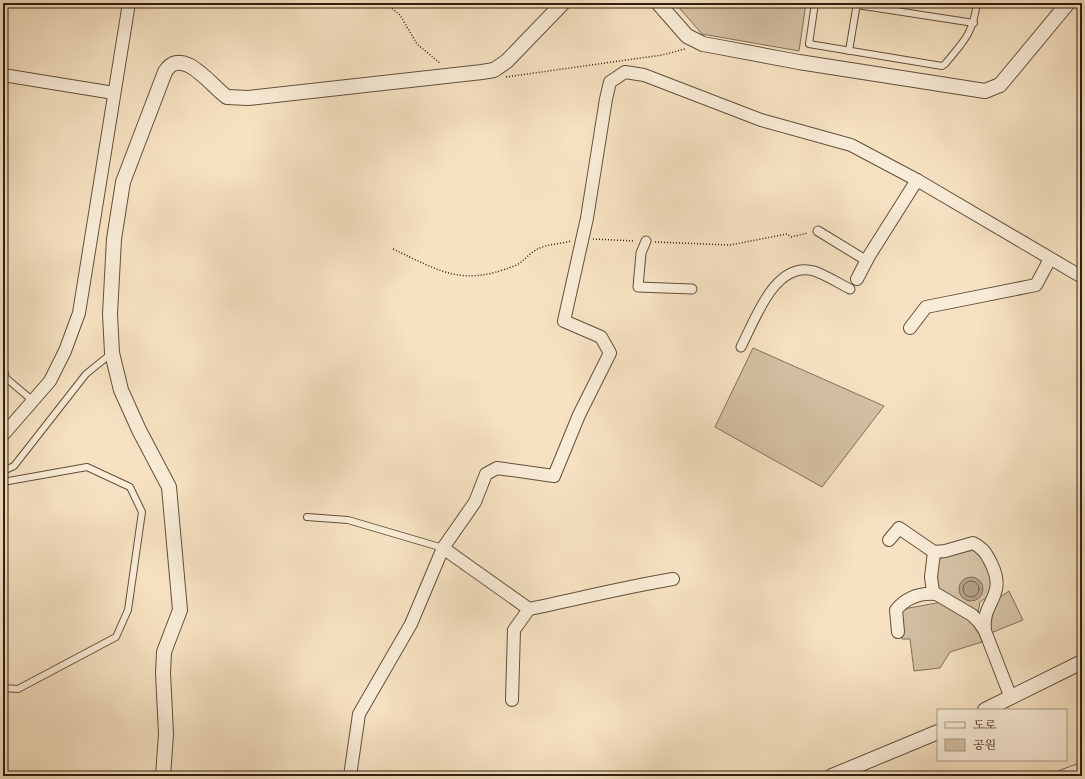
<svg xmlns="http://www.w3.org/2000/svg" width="1085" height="779" font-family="'Libre Bodoni','Noto Serif KR',serif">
	<rect width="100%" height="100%" fill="#f6e2c2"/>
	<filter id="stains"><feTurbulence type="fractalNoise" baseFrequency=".005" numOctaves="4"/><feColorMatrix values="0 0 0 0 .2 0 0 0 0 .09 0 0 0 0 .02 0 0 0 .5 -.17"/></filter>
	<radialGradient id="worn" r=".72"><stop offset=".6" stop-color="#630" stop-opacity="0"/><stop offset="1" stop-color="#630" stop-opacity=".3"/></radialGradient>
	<g fill="#d4c1a4" stroke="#82705a">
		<path d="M 675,3 L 806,3 L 799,51 L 702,34 Z"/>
		<path d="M 753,348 L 884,406 L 822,487 L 715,427 Z"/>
		<path d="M 977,549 L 993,576 L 990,595 L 980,602 L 978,613 L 940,593 L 935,581 L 939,560 L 941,558 Z"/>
		<path d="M 1009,591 L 1023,620 L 991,633 L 988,620 L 1000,597 Z"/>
		<path d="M 942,602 L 977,626 L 982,642 L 950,652 L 940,668 L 914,671 L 910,639 L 902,639 L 898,610 Z"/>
	</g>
	<circle fill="#b3a085" stroke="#7f6c56" cx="971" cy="589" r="12"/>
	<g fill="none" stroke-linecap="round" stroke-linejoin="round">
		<circle stroke="#72604a" stroke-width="1" cx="971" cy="589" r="8"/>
		<g stroke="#62503c" stroke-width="8">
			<g id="service">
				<path d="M 815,3 L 809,44 L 942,66 L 945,64 C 965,40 972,35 977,3"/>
				<path d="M 857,5 L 974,23"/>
				<path d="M 849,51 L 857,3"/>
				<path d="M 3,366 L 6,378 L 33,401"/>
				<path d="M 3,471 L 14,466 L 86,374 L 112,353"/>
				<path d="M 3,482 L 87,467 L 130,487 L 142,512 L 128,610 L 116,637 L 18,689 L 3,688"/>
				<path d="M 307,517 L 348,520 L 443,548"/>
			</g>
		</g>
		<g stroke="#62503c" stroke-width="11">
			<g id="pedestrian">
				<path d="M 818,231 L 867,261"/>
				<path d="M 646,241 L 641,253 L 638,287 L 692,289"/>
				<path d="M 741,347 C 755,320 775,260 814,271 C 826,275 838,283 850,289"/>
			</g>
		</g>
		<g stroke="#62503c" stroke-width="14">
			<g id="minor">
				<path d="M 3,75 L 114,93"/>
				<path d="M 857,279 L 869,256 L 917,180"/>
				<path d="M 910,328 L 926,307 L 1036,285 L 1050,259"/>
				<path d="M 3,435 L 50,381 L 65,351 L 79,313 L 129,3"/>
				<path d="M 889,540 L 899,528 L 934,552 L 945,551 L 973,543 C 983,548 986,553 991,563 C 1008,597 981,601 985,631"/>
				<path d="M 443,548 L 529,609 C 577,599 625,587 673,579"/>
				<path d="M 934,552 L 931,577 L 933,592 L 972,615 L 979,622 L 985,631 L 1011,698"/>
				<path d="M 898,632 L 896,610 C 906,598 920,593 935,594"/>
				<path d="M 512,700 L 514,630 L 529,609"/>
				<path d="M 350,776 L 359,714 L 411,624 L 443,548 L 475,502 L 486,474 L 497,468 L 554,476 L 579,415 L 610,353 L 601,337 L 564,321 L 587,218 L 606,99 L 610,82 L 625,72 L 644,75 L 761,120 L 851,145 L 917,180 L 1082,277"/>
				<path d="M 1063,776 L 1082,769"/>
			</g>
		</g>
		<g stroke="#62503c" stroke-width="16">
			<g id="tertiary">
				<path d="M 658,3 L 687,36 L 703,44 L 799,62 L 985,91 L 1000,85 L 1068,3"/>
				<path d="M 985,710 L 1082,662"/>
				<path d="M 163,776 L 166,734 L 163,673 L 164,652 L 180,610 L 169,487 L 139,430 L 121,390 L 112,353 L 110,314 L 114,239 L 123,182 L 165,72 C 182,44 212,87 227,97 L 248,98 L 482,72 L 494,70 L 507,61 L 563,3"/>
				<path d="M 832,776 L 938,732"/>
			</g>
		</g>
		<g stroke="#301f0f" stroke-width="1.5" stroke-dasharray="1 2" stroke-linecap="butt">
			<path d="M 385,3 L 400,15 L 417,44 L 441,64"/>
			<path d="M 506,77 L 662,55 L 685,49"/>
			<path d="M 593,239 L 635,241"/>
			<path d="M 655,242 L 730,245 L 787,234 L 791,237 L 808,233"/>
			<path d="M 393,249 C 440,271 461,287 514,266 C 523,263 528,254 536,250 C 545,244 561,244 571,241"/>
		</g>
		<use href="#service" stroke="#f9ecd7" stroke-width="6"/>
		<use href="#pedestrian" stroke="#f9ecd7" stroke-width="9"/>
		<use href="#minor" stroke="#f9ecd7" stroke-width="12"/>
		<use href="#tertiary" stroke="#f9ecd7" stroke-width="14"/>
	</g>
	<rect width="1085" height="779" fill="none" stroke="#f6e2c2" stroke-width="16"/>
	<rect x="4" y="4" width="1077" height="771" fill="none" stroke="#301f0f" stroke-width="2"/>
	<rect x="8" y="8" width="1069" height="763" fill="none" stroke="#301f0f"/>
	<rect x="937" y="709" width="130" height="52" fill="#f9ecd7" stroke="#a99a87"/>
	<rect x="945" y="722" width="20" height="6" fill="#f9ecd7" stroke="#a99a87"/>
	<text x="973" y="729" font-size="12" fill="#301f0f">도로</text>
	<rect x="945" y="739" width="20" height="12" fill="#d4c1a4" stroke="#a99a87"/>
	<text x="973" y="749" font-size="12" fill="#301f0f">공원</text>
	<rect width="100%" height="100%" filter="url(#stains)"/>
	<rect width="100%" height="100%" fill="url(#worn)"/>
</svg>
